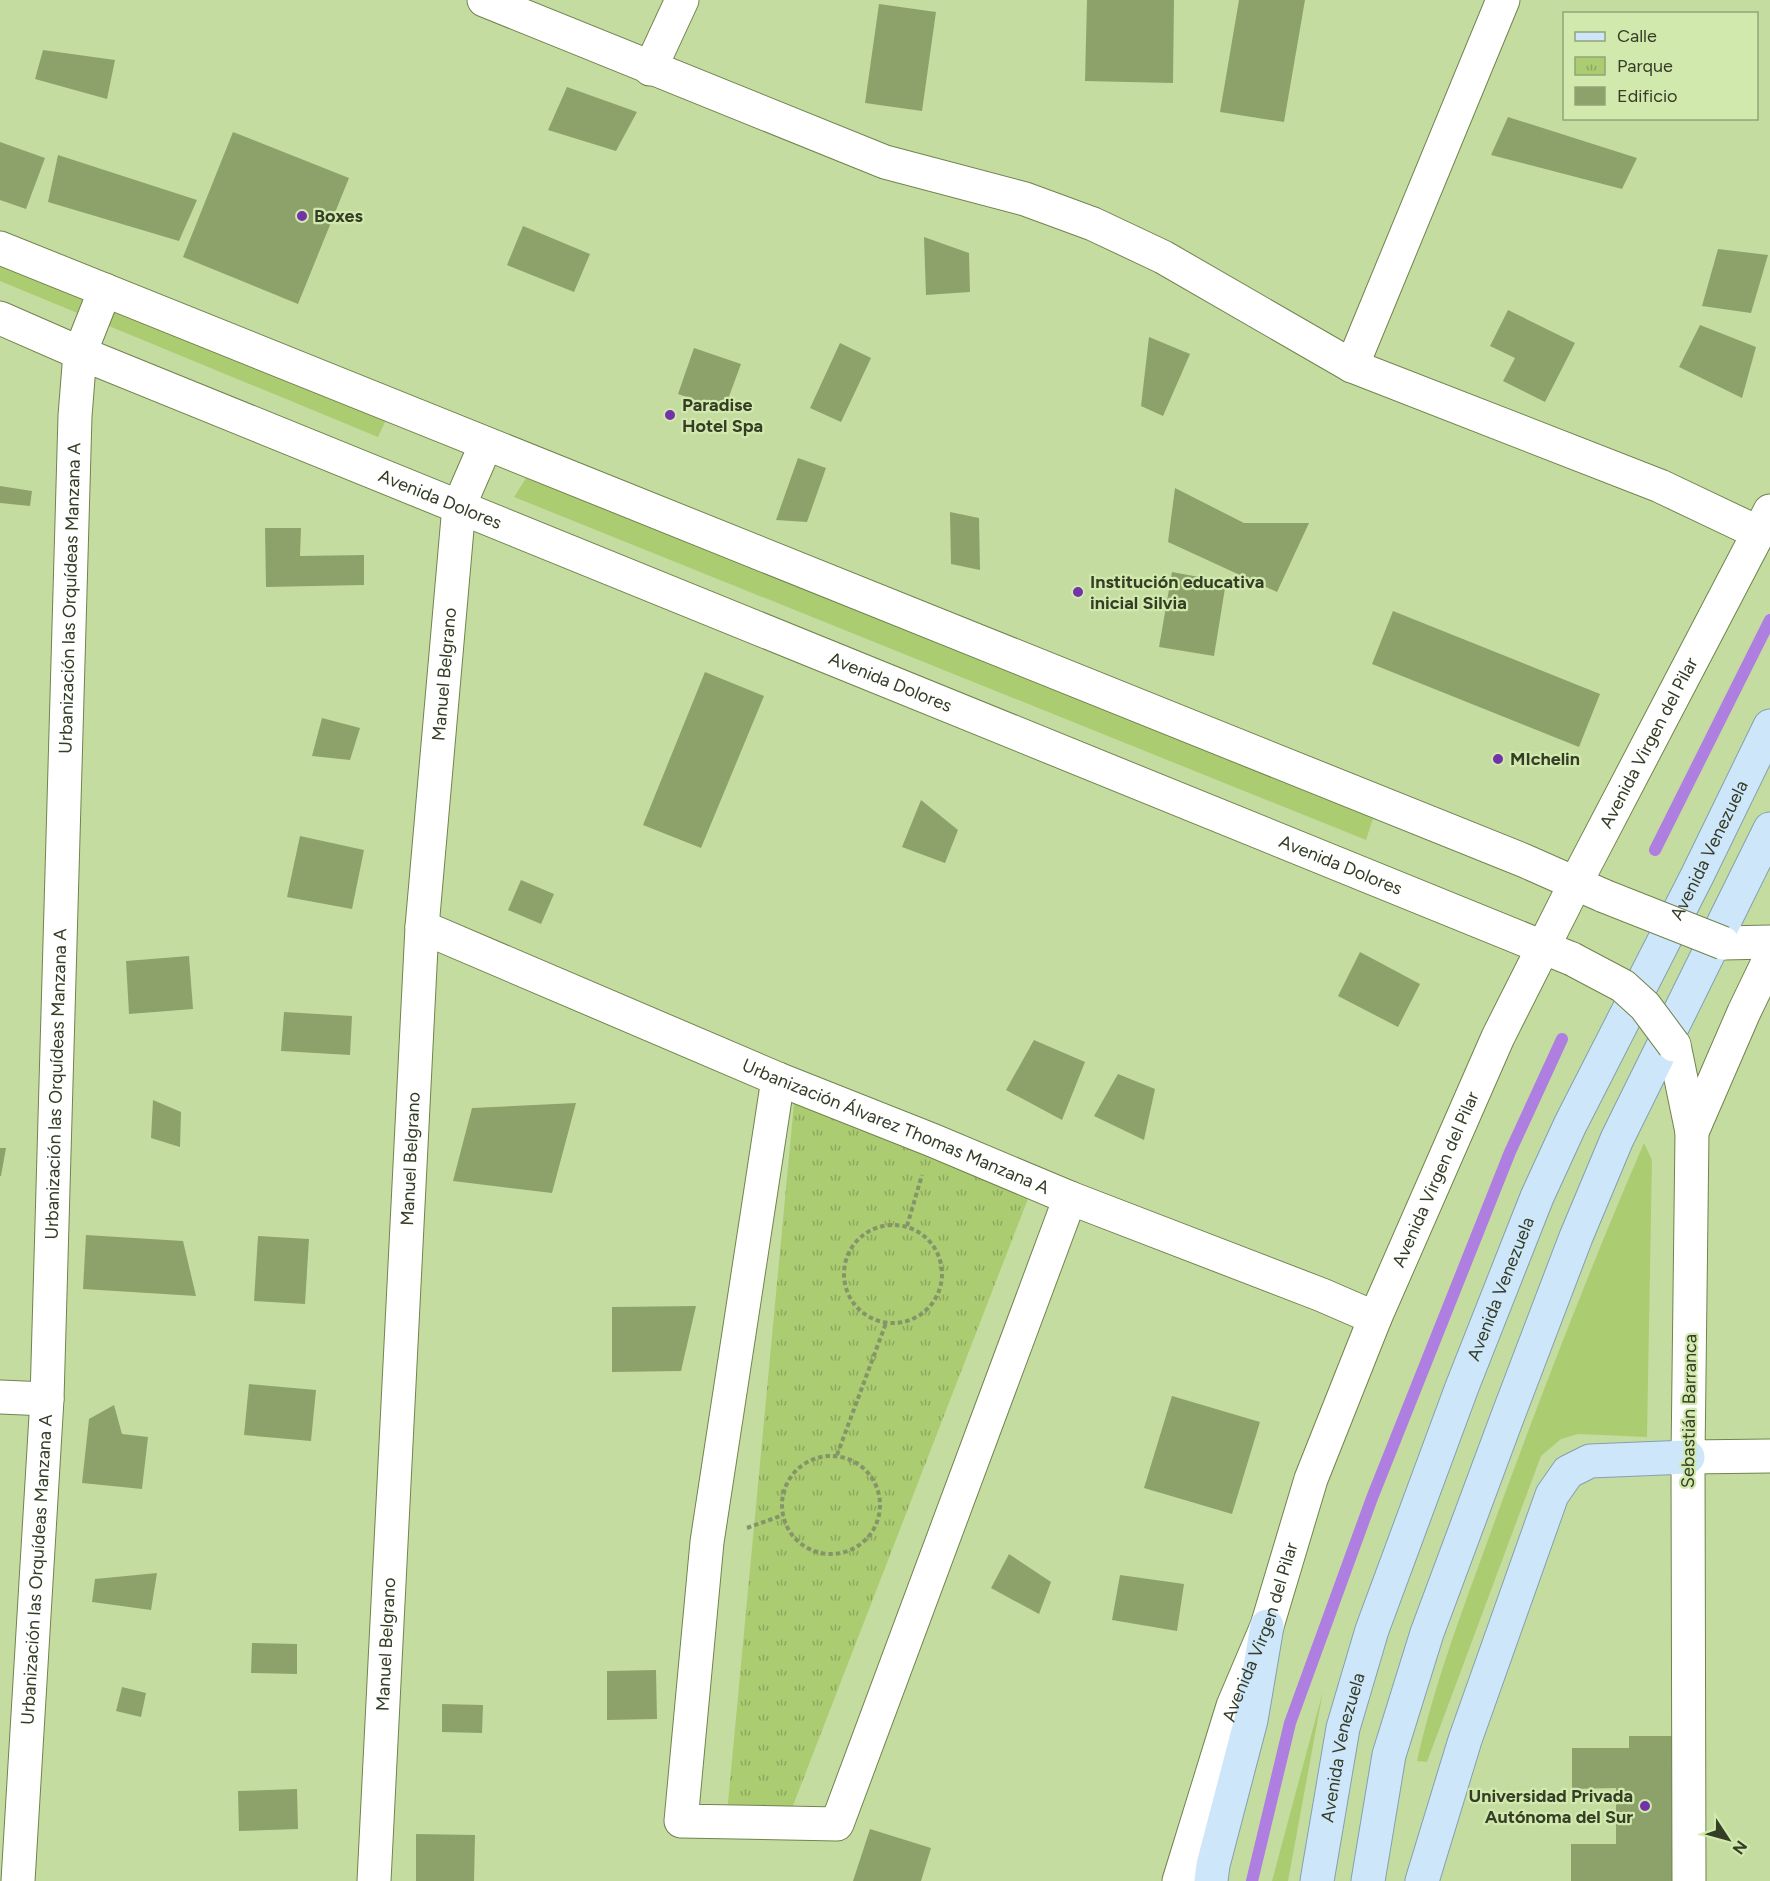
<svg xmlns="http://www.w3.org/2000/svg" width="1770" height="1881" font-family="Figtree,sans-serif">
	<defs>
		<pattern id="park-tufts" width="24" height="20" patternUnits="userSpaceOnUse" patternTransform="scale(1.5)"><rect width="24" height="20" fill="#accc72"/><path d="M3 7l-1-3M5 7V3M7 7l1-3M15 17l-1-3M17 17v-4M19 17l1-3" fill="none" stroke="#8da75d"/></pattern>
	</defs>
	<rect width="100%" height="100%" fill="#c5dca1"/>
	<g fill="#accc72">
		<path d="M 0,257 L 390,411 L 378,437 L 0,281 Z"/>
		<path d="M 533,467 L 1375,812 L 1366,840 L 514,497 Z"/>
		<path d="M 1644,1143 L 1652,1160 L 1647,1437 L 1578,1434 L 1561,1439 L 1541,1456 L 1427,1762 L 1417,1761 C 1436,1676 1468,1596 1497,1515 C 1543,1390 1591,1265 1644,1143 Z"/>
		<path d="M 1323,1691 L 1288,1881 L 1272,1881 Z"/>
	</g>
	<path fill="url(#park-tufts)" d="M 794,1103 L 1031,1191 L 787,1821 L 727,1813 Z"/>
	<g fill="none" stroke-linecap="round" stroke-linejoin="round">
		<g stroke="#ae7ee0" stroke-width="12">
			<path d="M 1655,850 L 1770,620"/>
			<path d="M 1252,1881 L 1290,1723 L 1372,1498 L 1510,1152 L 1562,1039"/>
		</g>
	</g>
	<g fill="#8da26a">
		<path d="M 1087,0 L 1174,0 L 1173,83 L 1085,81 Z"/>
		<path d="M 1239,0 L 1305,0 L 1284,122 L 1220,112 Z"/>
		<path d="M 879,4 L 936,12 L 922,111 L 865,103 Z"/>
		<path d="M 43,50 L 115,60 L 107,99 L 35,79 Z"/>
		<path d="M 567,87 L 637,112 L 616,151 L 548,130 Z"/>
		<path d="M 1508,117 L 1637,158 L 1622,189 L 1491,155 Z"/>
		<path d="M 233,132 L 349,178 L 298,304 L 183,257 Z"/>
		<path d="M 0,142 L 45,158 L 26,209 L 0,200 Z"/>
		<path d="M 58,155 L 197,200 L 179,241 L 48,202 Z"/>
		<path d="M 523,226 L 590,254 L 574,292 L 507,265 Z"/>
		<path d="M 924,237 L 969,253 L 970,292 L 926,295 Z"/>
		<path d="M 1718,249 L 1768,255 L 1751,313 L 1702,306 Z"/>
		<path d="M 1508,310 L 1575,343 L 1545,402 L 1503,381 L 1515,358 L 1490,346 Z"/>
		<path d="M 1700,325 L 1756,347 L 1742,398 L 1679,367 Z"/>
		<path d="M 1149,337 L 1190,354 L 1163,416 L 1141,406 Z"/>
		<path d="M 840,343 L 871,358 L 841,422 L 810,408 Z"/>
		<path d="M 694,348 L 741,364 L 724,410 L 678,394 Z"/>
		<path d="M 798,458 L 826,468 L 807,522 L 776,520 Z"/>
		<path d="M 0,486 L 32,491 L 30,506 L 0,503 Z"/>
		<path d="M 1175,488 L 1244,523 L 1309,523 L 1277,592 L 1168,542 Z"/>
		<path d="M 950,512 L 979,518 L 980,570 L 951,564 Z"/>
		<path d="M 265,528 L 301,528 L 300,556 L 364,555 L 364,585 L 266,587 Z"/>
		<path d="M 1172,572 L 1226,582 L 1214,656 L 1159,647 Z"/>
		<path d="M 1393,611 L 1600,694 L 1579,747 L 1372,664 Z"/>
		<path d="M 705,672 L 764,696 L 701,848 L 643,825 Z"/>
		<path d="M 322,718 L 360,728 L 350,760 L 312,756 Z"/>
		<path d="M 921,800 L 958,830 L 945,863 L 902,847 Z"/>
		<path d="M 300,836 L 364,850 L 352,909 L 287,897 Z"/>
		<path d="M 521,880 L 554,894 L 541,924 L 508,910 Z"/>
		<path d="M 1360,952 L 1420,984 L 1398,1027 L 1338,996 Z"/>
		<path d="M 189,956 L 193,1009 L 129,1014 L 126,961 Z"/>
		<path d="M 284,1012 L 352,1016 L 350,1055 L 281,1051 Z"/>
		<path d="M 1034,1040 L 1085,1062 L 1062,1120 L 1006,1090 Z"/>
		<path d="M 1118,1074 L 1155,1089 L 1144,1140 L 1094,1116 Z"/>
		<path d="M 153,1100 L 181,1112 L 180,1147 L 151,1138 Z"/>
		<path d="M 576,1103 L 552,1193 L 453,1181 L 472,1108 Z"/>
		<path d="M 0,1148 L 6,1148 L 1,1176 L 0,1176 Z"/>
		<path d="M 86,1235 L 183,1241 L 196,1296 L 83,1289 Z"/>
		<path d="M 258,1236 L 309,1239 L 305,1304 L 254,1301 Z"/>
		<path d="M 696,1306 L 681,1371 L 612,1372 L 612,1307 Z"/>
		<path d="M 249,1384 L 316,1390 L 311,1441 L 244,1435 Z"/>
		<path d="M 1172,1396 L 1260,1422 L 1232,1514 L 1144,1488 Z"/>
		<path d="M 114,1405 L 122,1434 L 148,1437 L 142,1489 L 82,1483 L 89,1419 Z"/>
		<path d="M 1009,1554 L 1051,1582 L 1039,1614 L 991,1588 Z"/>
		<path d="M 157,1573 L 151,1610 L 92,1602 L 95,1579 Z"/>
		<path d="M 1120,1575 L 1184,1584 L 1177,1631 L 1112,1620 Z"/>
		<path d="M 252,1643 L 297,1644 L 297,1674 L 251,1673 Z"/>
		<path d="M 656,1670 L 657,1719 L 607,1720 L 607,1671 Z"/>
		<path d="M 122,1687 L 146,1693 L 141,1717 L 116,1711 Z"/>
		<path d="M 442,1704 L 483,1705 L 482,1733 L 442,1732 Z"/>
		<path d="M 1629,1736 L 1674,1736 L 1674,1881 L 1571,1881 L 1571,1844 L 1616,1844 L 1616,1788 L 1572,1789 L 1572,1748 L 1629,1748 Z"/>
		<path d="M 297,1789 L 298,1829 L 239,1831 L 238,1791 Z"/>
		<path d="M 870,1829 L 931,1848 L 921,1881 L 853,1881 Z"/>
		<path d="M 416,1834 L 475,1835 L 474,1881 L 416,1881 Z"/>
	</g>
	<g fill="none" stroke-linecap="round" stroke-linejoin="round">
		<g stroke="#70844d" stroke-width="35">
			<g id="street">
				<path d="M 484,0 L 885,162 L 1025,199 L 1093,224 L 1163,257 L 1352,366 L 1660,486 L 1759,533"/>
				<path d="M 650,69 L 682,0"/>
				<path d="M 1352,366 L 1503,0"/>
				<path id="s1" d="M 422,927 L 778,1079 L 932,1140 L 1070,1198 L 1322,1295 L 1375,1318"/>
				<path d="M 778,1079 L 707,1542 L 681,1821 L 837,1824 L 1070,1198"/>
				<path d="M 0,1397 L 47,1399"/>
				<path d="M 1688,1457 L 1689,1881"/>
				<path id="s2" d="M 18,1881 L 47,1399 L 75,416 L 80,353 L 105,290"/>
				<path id="s3" d="M 374,1881 L 422,927 L 459,506 L 486,444"/>
			</g>
		</g>
		<g stroke="#70844d" stroke-width="35">
			<g id="secondary">
				<path d="M 0,248 L 1525,861 L 1604,896"/>
				<path id="s4" d="M 0,318 L 80,353 L 1572,959"/>
				<path d="M 1723,943 L 1770,942"/>
				<path d="M 1770,958 L 1744,1012 L 1692,1132 L 1688,1457 L 1770,1456"/>
				<path d="M 1674,1045 L 1692,1132"/>
				<path id="s5" d="M 1179,1881 L 1233,1706 L 1267,1626 L 1311,1479 L 1375,1318 L 1498,1037 L 1575,884 L 1770,511"/>
			</g>
		</g>
		<g stroke="#83a0ae" stroke-width="35">
			<g id="primary">
				<path d="M 1211,1881 L 1213,1865 L 1251,1720 L 1267,1626"/>
				<path id="s6" d="M 1317,1881 L 1343,1728 L 1372,1630 L 1462,1387 L 1537,1197 L 1570,1125 L 1697,876 L 1770,726"/>
				<path d="M 1368,1881 L 1389,1755 L 1427,1633 L 1507,1418 L 1576,1237 L 1617,1139 L 1770,829"/>
				<path d="M 1422,1881 L 1465,1740 L 1552,1495 L 1568,1472 L 1590,1461 L 1688,1457"/>
			</g>
		</g>
		<g stroke="#849569" stroke-width="4" stroke-dasharray="4.5 3" stroke-linecap="butt">
			<circle cx="893" cy="1274" r="49"/>
			<path d="M 907,1226 L 922,1175"/>
			<path d="M 837,1455 L 886,1323"/>
			<circle cx="831" cy="1505" r="49"/>
			<path d="M 747,1528 L 783,1515"/>
		</g>
		<use href="#street" stroke="#fff" stroke-width="33"/>
		<use href="#secondary" stroke="#fff" stroke-width="33"/>
		<use href="#primary" stroke="#cee6fa" stroke-width="33"/>
		<g stroke="#70844d" stroke-width="35" stroke-linecap="butt">
			<g id="secondary-bridge">
				<path d="M 1604,896 L 1723,943"/>
				<path d="M 1572,959 L 1623,986 L 1645,1006 L 1674,1045"/>
			</g>
		</g>
		<use href="#secondary-bridge" stroke="#fff" stroke-width="33"/>
	</g>
	<g fill="#7233a8" stroke="#d2e9ae" stroke-width="2">
		<circle cx="302" cy="216" r="6"/>
		<circle cx="670" cy="415" r="6"/>
		<circle cx="1078" cy="592" r="6"/>
		<circle cx="1498" cy="759" r="6"/>
		<circle cx="1645" cy="1806" r="6"/>
	</g>
	<g text-anchor="middle" dominant-baseline="central" stroke-width="4.5" stroke-linejoin="round" paint-order="stroke">
		<g font-size="18" font-weight="bold" fill="#343d25" stroke="#d2e9ae" text-anchor="start">
			<text x="314" y="216">Boxes</text>
			<text x="682" y="405">Paradise<tspan x="682" dy="21">Hotel Spa</tspan></text>
			<text x="1090" y="582">Institución educativa<tspan x="1090" dy="21">inicial Silvia</tspan></text>
			<text x="1510" y="759">MIchelin</text>
			<text x="1633" y="1796" text-anchor="end">Universidad Privada<tspan x="1633" dy="21">Autónoma del Sur</tspan></text>
		</g>
		<g font-size="18" fill="#343d25" stroke="#d2e9ae">
			<text stroke="none"><textPath href="#s4" startOffset="476">Avenida Dolores</textPath></text>
			<text stroke="none"><textPath href="#s2" startOffset="1284">Urbanización las Orquídeas Manzana A</textPath></text>
			<text stroke="none"><textPath href="#s3" startOffset="1209">Manuel Belgrano</textPath></text>
			<text stroke="none"><textPath href="#s4" startOffset="962">Avenida Dolores</textPath></text>
			<text stroke="none"><textPath href="#s5" startOffset="1234">Avenida Virgen del Pilar</textPath></text>
			<text stroke="none"><textPath href="#s6" startOffset="1108">Avenida Venezuela</textPath></text>
			<text stroke="none"><textPath href="#s4" startOffset="1448">Avenida Dolores</textPath></text>
			<text stroke="none"><textPath href="#s2" startOffset="798">Urbanización las Orquídeas Manzana A</textPath></text>
			<text stroke="none"><textPath href="#s1" startOffset="514">Urbanización Álvarez Thomas Manzana A</textPath></text>
			<text stroke="none"><textPath href="#s3" startOffset="723">Manuel Belgrano</textPath></text>
			<text stroke="none"><textPath href="#s5" startOffset="748">Avenida Virgen del Pilar</textPath></text>
			<text stroke="none"><textPath href="#s6" startOffset="622">Avenida Venezuela</textPath></text>
			<text transform="translate(1689 1411) rotate(-89)">Sebastián Barranca</text>
			<text stroke="none"><textPath href="#s2" startOffset="312">Urbanización las Orquídeas Manzana A</textPath></text>
			<text stroke="none"><textPath href="#s5" startOffset="262">Avenida Virgen del Pilar</textPath></text>
			<text stroke="none"><textPath href="#s3" startOffset="237">Manuel Belgrano</textPath></text>
			<text stroke="none"><textPath href="#s6" startOffset="136">Avenida Venezuela</textPath></text>
		</g>
	</g>
	<rect x="1563" y="12" width="195" height="108" fill="#d2e9ae" stroke="#93a477" stroke-width="1.5"/>
	<rect x="1575" y="32" width="30" height="9" fill="#cee6fa" stroke="#93a477" stroke-width="1.5"/>
	<text x="1617" y="42" font-size="18" fill="#343d25">Calle</text>
	<rect x="1575" y="57" width="30" height="18" fill="url(#park-tufts)" stroke="#93a477" stroke-width="1.5"/>
	<text x="1617" y="72" font-size="18" fill="#343d25">Parque</text>
	<rect x="1575" y="87" width="30" height="18" fill="#8da26a" stroke="#93a477" stroke-width="1.5"/>
	<text x="1617" y="102" font-size="18" fill="#343d25">Edificio</text>
	<g transform="translate(1728 1839) rotate(126)" stroke="#d2e9ae" stroke-width="4.5" paint-order="stroke">
	<path d="M0-4.5L10 22L0 15L-10 22Z" fill="#343d25"/>
	<text y="-9" font-size="16" font-weight="bold" text-anchor="middle" fill="#343d25">N</text>
	</g>
</svg>
